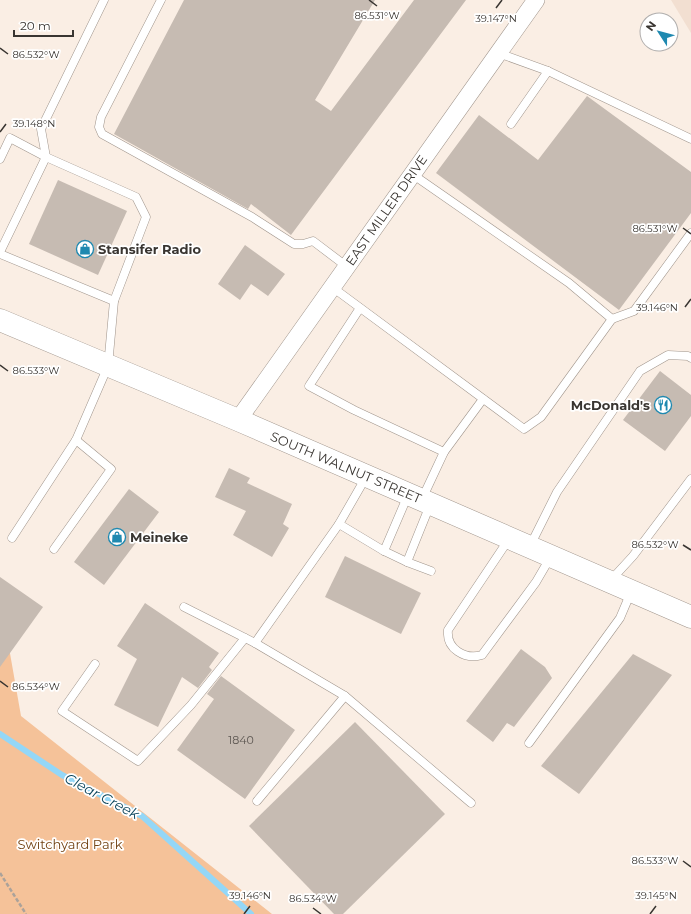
<svg xmlns="http://www.w3.org/2000/svg" width="691" height="914" font-family="Montserrat,sans-serif">
	<rect width="100%" height="100%" fill="#faeee4"/>
	<path fill="#f2dfd1" d="M 671,0 L 691,0 L 691,33 Z"/>
	<path fill="#f5c299" d="M 0,636 L 8,642 L 21,716 L 272,914 L 0,914 Z"/>
	<g fill="none" stroke-linecap="round" stroke-linejoin="round">
		<path stroke="#94d7f7" stroke-width="6" d="M 0,734 L 62,775 L 142,816 L 251,914"/>
	</g>
	<g fill="#c6bbb2">
		<path d="M 184,0 L 375,0 L 315,100 L 331,111 L 414,0 L 466,0 L 291,235 L 251,204 L 248,209 L 114,134 Z"/>
		<path d="M 587,96 L 691,172 L 691,213 L 619,310 L 436,173 L 479,115 L 538,160 Z"/>
		<path d="M 58,180 L 127,211 L 98,275 L 29,244 Z"/>
		<path d="M 245,245 L 285,274 L 268,296 L 251,284 L 240,300 L 218,284 Z"/>
		<path d="M 660,371 L 691,395 L 691,416 L 665,451 L 623,420 Z"/>
		<path d="M 229,468 L 250,478 L 247,483 L 292,504 L 283,524 L 289,528 L 272,557 L 233,535 L 246,511 L 215,497 Z"/>
		<path d="M 129,489 L 159,512 L 104,585 L 74,562 Z"/>
		<path d="M 345,556 L 421,593 L 401,634 L 325,597 Z"/>
		<path d="M 0,577 L 43,607 L 0,667 Z"/>
		<path d="M 145,603 L 219,653 L 209,667 L 212,670 L 198,688 L 182,677 L 158,727 L 114,705 L 137,659 L 117,646 Z"/>
		<path d="M 521,649 L 545,667 L 552,678 L 514,727 L 507,723 L 493,742 L 466,721 Z"/>
		<path d="M 633,654 L 672,675 L 579,794 L 541,766 Z"/>
		<path d="M 221,676 L 295,730 L 245,799 L 177,750 L 214,699 L 207,694 Z"/>
		<path d="M 355,722 L 445,814 L 343,914 L 334,914 L 249,826 Z"/>
	</g>
	<g fill="none" stroke-linecap="round" stroke-linejoin="round">
		<g stroke="#a0958c" stroke-width="9">
			<g id="service">
				<path d="M 161,0 L 101,117 L 99,127 L 102,134 L 252,217 L 294,244 L 303,244 L 313,241 L 346,266"/>
				<path d="M 498,53 L 548,71 L 691,139"/>
				<path d="M 511,124 L 548,71"/>
				<path d="M 46,157 L 41,129 L 104,0"/>
				<path d="M 0,159 L 10,138 L 46,157"/>
				<path d="M 0,252 L 46,157 L 136,197 L 146,217 L 114,301 L 108,366 L 76,440 L 12,538"/>
				<path d="M 0,254 L 114,301"/>
				<path d="M 332,287 L 524,429 L 541,417 L 612,319 L 569,283 L 412,174"/>
				<path d="M 360,308 L 309,386 L 354,410 L 444,452"/>
				<path d="M 612,319 L 634,311 L 691,233"/>
				<path d="M 422,499 L 444,452 L 483,399"/>
				<path d="M 339,524 L 384,551 L 407,562 L 430,505"/>
				<path d="M 509,539 L 448,630 C 446,649 465,660 482,655 L 536,582 L 550,558"/>
				<path d="M 530,546 L 557,492 L 640,371 L 668,355 L 688,356 L 691,358"/>
				<path d="M 54,549 L 111,469 L 76,440"/>
				<path d="M 384,551 L 408,495"/>
				<path d="M 407,562 L 431,571"/>
				<path d="M 610,581 L 633,556 L 691,479"/>
				<path d="M 184,607 L 255,643 L 339,524 L 366,477"/>
				<path d="M 255,643 L 345,696 L 471,803"/>
				<path d="M 95,664 L 62,711 L 138,761 L 191,705 L 245,638"/>
				<path d="M 529,743 L 620,618 L 631,592"/>
				<path d="M 257,801 L 345,696"/>
			</g>
		</g>
		<g stroke="#a0958c" stroke-width="18">
			<path id="minor" d="M 238,420 L 536,0"/>
		</g>
		<g stroke="#a0958c" stroke-width="23">
			<path id="primary" d="M 0,320 L 238,420 L 691,617"/>
		</g>
		<path stroke="#aba29a" stroke-width="2.5" stroke-dasharray="4 2" stroke-linecap="butt" d="M 0,873 L 26,914"/>
		<use href="#service" stroke="#fff" stroke-width="8"/>
		<use href="#minor" stroke="#fff" stroke-width="17"/>
		<use href="#primary" stroke="#fff" stroke-width="22"/>
	</g>
	<path fill="none" stroke="#393531" stroke-width="1.5" d="M 369,0 L 377,6M 496,8 L 502,0M 0,48 L 8,54M 0,132 L 6,124M 683,228 L 691,234M 685,307 L 691,299M 0,365 L 8,371M 683,545 L 691,550M 0,681 L 8,687M 683,861 L 691,867M 313,908 L 321,914M 244,914 L 250,906M 650,914 L 656,906"/>
	<defs>
		<g id="shop-ring" transform="scale(0.9)"><circle r="9.5" fill="#fff" stroke="#1f89b0" stroke-width="1.5"/><path d="M-5-2.5h2.3a2.7 3.5 0 0 1 5.4 0H5L5.5 6h-11ZM-1.5-2.5h3a1.5 2.3 0 0 0-3 0Z" fill="#1f89b0"/></g>
		<g id="restaurant-ring" transform="scale(0.9)"><circle r="9.5" fill="#fff" stroke="#1f89b0" stroke-width="1.5"/><path d="M-5-6h1v4h1v-4h1v4h1v-4h1v5L-1.5 .5V6h-2V.5L-5-1ZM5-6V6H3V1.5H1.5Q1.5-4 5-6Z" fill="#1f89b0"/></g>
	</defs>
	<g fill-rule="evenodd">
		<use href="#shop-ring" x="85" y="249"/>
		<use href="#restaurant-ring" x="663" y="405"/>
		<use href="#shop-ring" x="117" y="537"/>
	</g>
	<g text-anchor="middle" dominant-baseline="central" stroke-width="3.5" stroke-linejoin="round" paint-order="stroke">
		<g font-size="11" fill="#5c5651">
			<text x="241" y="740">1840</text>
		</g>
		<g font-size="13" fill="#393531" stroke="#fff">
			<text transform="translate(386 210) rotate(-55)">EAST MILLER DRIVE</text>
			<text transform="translate(346 467) rotate(23)">SOUTH WALNUT STREET</text>
		</g>
		<g font-size="13" font-weight="bold" fill="#393531" stroke="#fff" text-anchor="start">
			<text x="98" y="249">Stansifer Radio</text>
			<text x="650" y="405" text-anchor="end">McDonald's</text>
			<text x="130" y="537">Meineke</text>
		</g>
		<g font-size="13" fill="#724213" stroke="#fff">
			<text x="70" y="844">Switchyard Park</text>
		</g>
		<g font-size="14" font-style="italic" fill="#0e475d" stroke="#fff">
			<text transform="translate(102 796) rotate(28)">Clear Creek</text>
		</g>
	</g>
	<g font-size="10" text-anchor="middle" fill="#393531" stroke="#fff" stroke-width="3.5" stroke-linejoin="round" paint-order="stroke">
		<text x="377" y="19">86.531°W</text>
		<text x="496" y="22">39.147°N</text>
		<text x="36" y="58">86.532°W</text>
		<text x="34" y="127">39.148°N</text>
		<text x="655" y="232">86.531°W</text>
		<text x="657" y="311">39.146°N</text>
		<text x="36" y="374">86.533°W</text>
		<text x="655" y="548">86.532°W</text>
		<text x="36" y="690">86.534°W</text>
		<text x="655" y="864">86.533°W</text>
		<text x="250" y="899">39.146°N</text>
		<text x="656" y="899">39.145°N</text>
		<text x="313" y="902">86.534°W</text>
	</g>
	<g transform="translate(659 32) rotate(306)"><circle r="19" fill="#ffffff" stroke="#b0aead"/>
	<path d="M0-3L7 15L0 10L-7 15Z" fill="#1f89b0"/>
	<text y="-6" font-size="11" font-weight="bold" text-anchor="middle" fill="#393531">N</text>
	</g>
	<path d="M14 30v6h59v-6" fill="none" stroke="#393531" stroke-width="2"/>
	<text x="20" y="30" font-size="12" fill="#393531" stroke="#ffffff" stroke-width="3" paint-order="stroke">20 m</text>
</svg>
